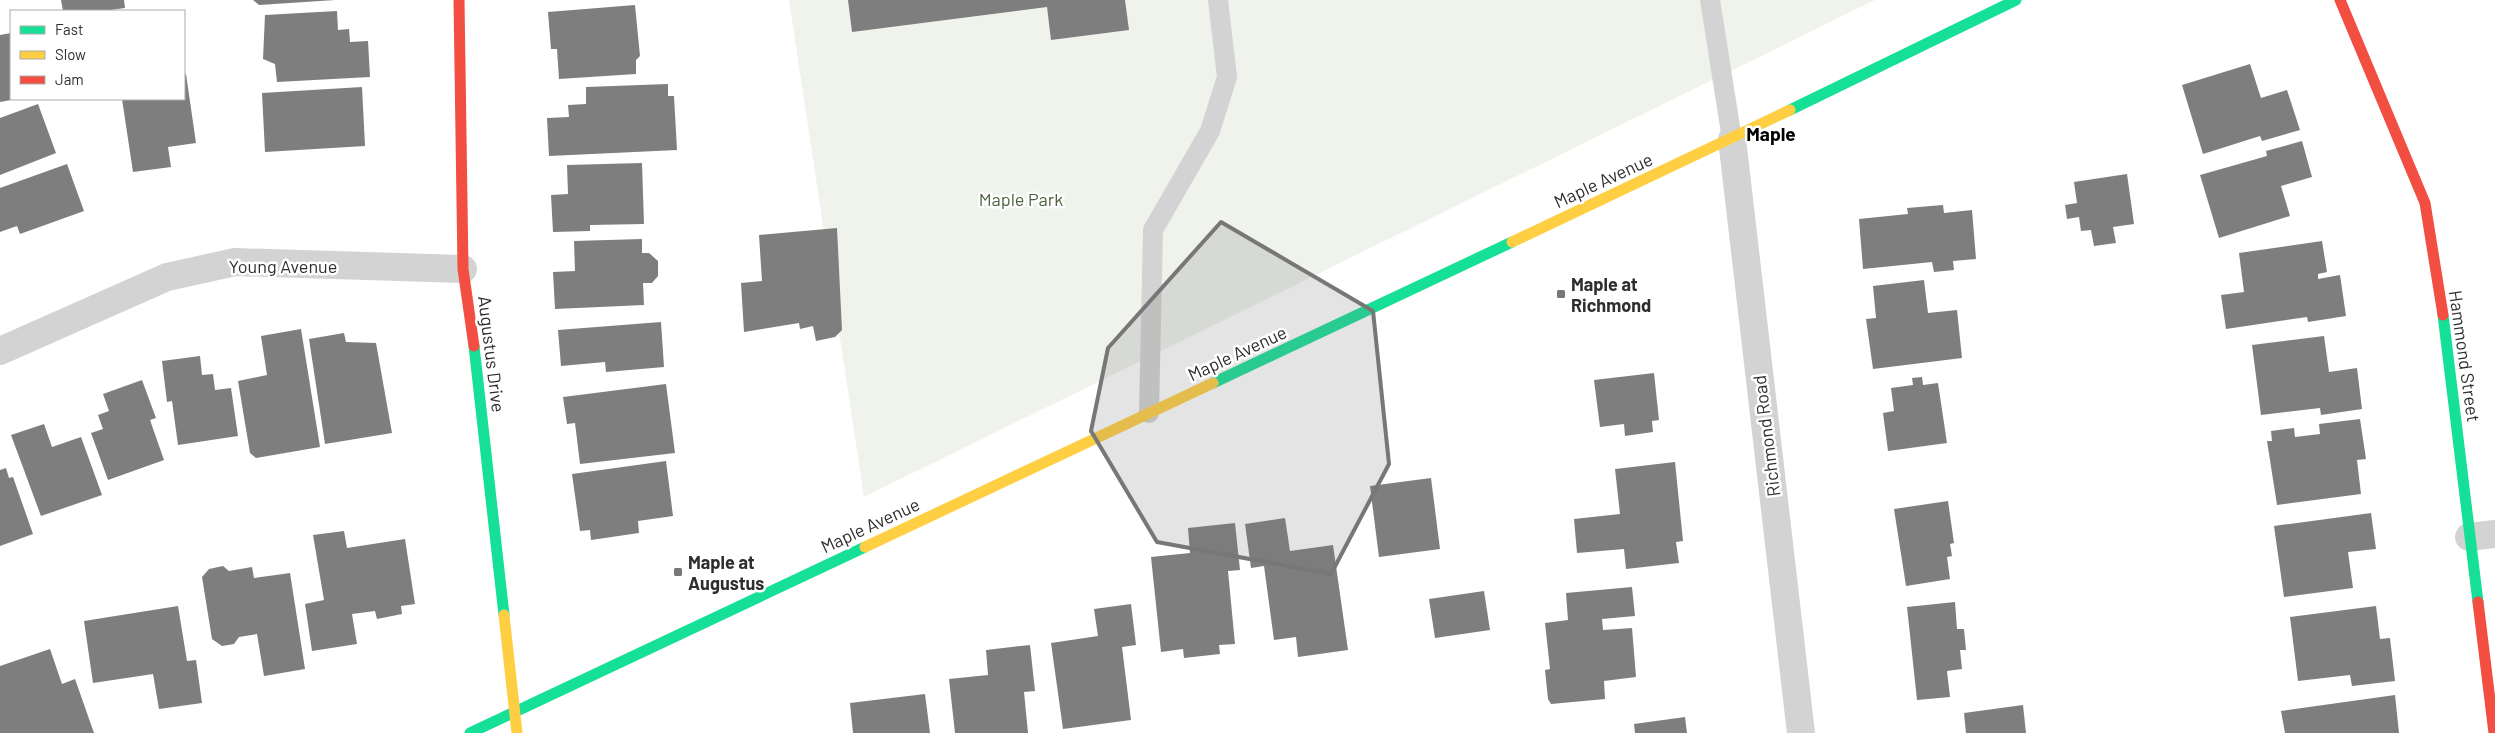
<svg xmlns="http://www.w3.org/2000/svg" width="2495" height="733" font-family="Barlow,sans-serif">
	<rect width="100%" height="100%" fill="#fff"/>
	<path fill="#eff3ec" d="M 789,0 L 1875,0 L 864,497 Z"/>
	<g fill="#7e7e7e">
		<path d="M 61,0 L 124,0 L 125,8 L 103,11 L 63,11 Z"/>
		<path d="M 253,0 L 335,0 L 259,5 Z"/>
		<path d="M 848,0 L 1125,0 L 1129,30 L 1051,40 L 1047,7 L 852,32 Z"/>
		<path d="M 635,5 L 640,56 L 636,60 L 636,74 L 559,79 L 557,49 L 551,49 L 548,12 Z"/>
		<path d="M 337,11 L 338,30 L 349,29 L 350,42 L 368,41 L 370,77 L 277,82 L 275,64 L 263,59 L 265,15 Z"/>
		<path d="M 11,33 L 11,100 L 0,102 L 0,35 Z"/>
		<path d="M 2250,64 L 2261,98 L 2287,90 L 2300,130 L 2262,141 L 2260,136 L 2203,154 L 2182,85 Z"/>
		<path d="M 186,74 L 196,143 L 168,147 L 171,167 L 133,172 L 122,99 L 184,99 L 184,75 Z"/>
		<path d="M 668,84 L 668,96 L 674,96 L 677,150 L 549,156 L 547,118 L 569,117 L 568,105 L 586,104 L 586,87 Z"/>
		<path d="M 362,87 L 365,146 L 265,152 L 262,93 Z"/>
		<path d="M 38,104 L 56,153 L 0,175 L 0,118 Z"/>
		<path d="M 2302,141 L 2312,177 L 2281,186 L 2290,216 L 2219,238 L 2200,175 L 2267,156 L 2266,151 Z"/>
		<path d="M 642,163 L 644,224 L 590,225 L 590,231 L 553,232 L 551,195 L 568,194 L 567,165 Z"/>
		<path d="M 67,164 L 84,211 L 20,234 L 17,226 L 0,232 L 0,188 Z"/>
		<path d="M 2127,174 L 2134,224 L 2113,227 L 2116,243 L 2094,246 L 2091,230 L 2081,231 L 2079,217 L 2067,219 L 2065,205 L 2077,203 L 2074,182 Z"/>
		<path d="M 1943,205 L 1944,213 L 1972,210 L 1976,259 L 1953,261 L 1954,270 L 1934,272 L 1932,262 L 1863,269 L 1859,219 L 1908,214 L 1907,208 Z"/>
		<path d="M 837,228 L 842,330 L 835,337 L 816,341 L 813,326 L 800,329 L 799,323 L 744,332 L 741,283 L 762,281 L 759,235 Z"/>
		<path d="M 642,239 L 642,253 L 649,253 L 658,261 L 658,276 L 652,283 L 643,283 L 644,305 L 555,309 L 553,272 L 575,271 L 574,241 Z"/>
		<path d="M 2322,241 L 2327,272 L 2318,274 L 2318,279 L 2340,275 L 2346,316 L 2308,322 L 2307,317 L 2226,329 L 2221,295 L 2244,292 L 2239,253 Z"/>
		<path d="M 1924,280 L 1928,313 L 1957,310 L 1962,358 L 1873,369 L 1866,319 L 1876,318 L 1873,286 Z"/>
		<path d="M 661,322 L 664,367 L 606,372 L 605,362 L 561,366 L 558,330 Z"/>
		<path d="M 301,329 L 320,447 L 256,458 L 250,453 L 238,381 L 267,375 L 261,336 Z"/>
		<path d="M 344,333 L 346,342 L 376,343 L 392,433 L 325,444 L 309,339 Z"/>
		<path d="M 2324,336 L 2329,372 L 2357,368 L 2362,409 L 2321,415 L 2320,408 L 2261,415 L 2252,345 Z"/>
		<path d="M 200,356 L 202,375 L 213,374 L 215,390 L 231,388 L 238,436 L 178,445 L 172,401 L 167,402 L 162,361 Z"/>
		<path d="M 1654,373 L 1659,420 L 1652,421 L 1653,432 L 1625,436 L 1624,424 L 1600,427 L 1594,380 Z"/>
		<path d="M 1922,377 L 1923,385 L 1938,383 L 1947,443 L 1888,451 L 1883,413 L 1894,411 L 1891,388 L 1913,385 L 1912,378 Z"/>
		<path d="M 142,380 L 156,418 L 150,420 L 164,460 L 108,480 L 91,433 L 103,429 L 98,415 L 109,411 L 103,394 Z"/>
		<path d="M 666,384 L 675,453 L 580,464 L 575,423 L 567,424 L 563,397 Z"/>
		<path d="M 2360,419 L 2366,459 L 2357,460 L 2361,494 L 2277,505 L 2267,441 L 2272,441 L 2271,431 L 2294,428 L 2295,437 L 2320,434 L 2319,424 Z"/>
		<path d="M 44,424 L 52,447 L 81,437 L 102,495 L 41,516 L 11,435 Z"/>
		<path d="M 666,461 L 673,516 L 638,521 L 639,533 L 591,540 L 590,530 L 580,531 L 572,474 Z"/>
		<path d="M 1675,462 L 1683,541 L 1676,542 L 1679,563 L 1626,569 L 1624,549 L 1577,553 L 1574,519 L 1620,514 L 1615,469 Z"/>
		<path d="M 6,468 L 9,478 L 13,477 L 33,534 L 0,546 L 0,470 Z"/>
		<path d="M 1431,478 L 1440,549 L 1379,557 L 1370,486 Z"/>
		<path d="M 1948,501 L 1954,543 L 1950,544 L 1952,556 L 1947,557 L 1950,579 L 1906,586 L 1894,509 Z"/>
		<path d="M 2371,513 L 2376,549 L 2348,552 L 2353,588 L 2284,597 L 2274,526 Z"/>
		<path d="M 1285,518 L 1290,551 L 1333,545 L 1348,650 L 1298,657 L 1296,637 L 1274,640 L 1264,566 L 1251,568 L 1245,524 Z"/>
		<path d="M 1235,523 L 1240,570 L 1228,571 L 1235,644 L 1219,645 L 1220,654 L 1184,658 L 1183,649 L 1161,652 L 1151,557 L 1190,553 L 1188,528 Z"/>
		<path d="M 344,531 L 347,548 L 405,539 L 415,604 L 401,606 L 402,614 L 377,619 L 375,611 L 352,614 L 357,644 L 312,651 L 305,604 L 324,600 L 313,535 Z"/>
		<path d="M 223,566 L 229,571 L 252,567 L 254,578 L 290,573 L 305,669 L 264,676 L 257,634 L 239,637 L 234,644 L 222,646 L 212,639 L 202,577 L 209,569 Z"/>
		<path d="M 1632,587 L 1635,616 L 1602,619 L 1603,630 L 1632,628 L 1636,677 L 1604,681 L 1605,699 L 1551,704 L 1548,699 L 1545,670 L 1550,669 L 1545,623 L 1568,620 L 1566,593 Z"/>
		<path d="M 1484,591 L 1490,630 L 1435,638 L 1429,599 Z"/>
		<path d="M 1955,602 L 1957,629 L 1964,629 L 1966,650 L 1960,650 L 1962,669 L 1947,671 L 1950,697 L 1917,700 L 1907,607 Z"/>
		<path d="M 1131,604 L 1136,645 L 1122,647 L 1131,720 L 1063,729 L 1051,643 L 1098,636 L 1094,609 Z"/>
		<path d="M 178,606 L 187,661 L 196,660 L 202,703 L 159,709 L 153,674 L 93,683 L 84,621 Z"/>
		<path d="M 2376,606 L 2380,639 L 2390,638 L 2395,681 L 2352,686 L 2350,675 L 2298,681 L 2290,617 Z"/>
		<path d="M 1030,645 L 1035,691 L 1024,692 L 1028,733 L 955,733 L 949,679 L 988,675 L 986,650 Z"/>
		<path d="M 50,649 L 62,684 L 75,679 L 94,733 L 0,733 L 0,666 Z"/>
		<path d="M 925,694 L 930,733 L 853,733 L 850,703 Z"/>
		<path d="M 2395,695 L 2399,733 L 2285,733 L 2281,711 Z"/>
		<path d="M 2023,705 L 2026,733 L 1966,733 L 1964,713 Z"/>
		<path d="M 1685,717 L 1687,733 L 1635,733 L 1634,724 Z"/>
	</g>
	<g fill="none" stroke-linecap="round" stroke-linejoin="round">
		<g stroke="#d3d3d3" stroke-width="20">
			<path d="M 1710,0 L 1732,139"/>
			<path d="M 1149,413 L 1153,230 L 1210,131 L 1227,77 L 1218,0"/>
		</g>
		<g stroke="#d3d3d3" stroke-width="28">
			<path d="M 1732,139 L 1801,733"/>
			<path d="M 0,351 L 167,277 L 235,262 L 463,269"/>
			<path d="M 2469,537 L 2495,534"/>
		</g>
		<g stroke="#16e098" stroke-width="11">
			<path d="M 1790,110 L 2016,0"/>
			<path d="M 2443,315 L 2478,602"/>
			<path d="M 474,346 L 504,615"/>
			<path d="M 1213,383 L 1512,242"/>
			<path d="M 470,733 L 865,547"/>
		</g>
		<g stroke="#ffcf43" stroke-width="11">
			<path d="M 1512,242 L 1790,110"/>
			<path d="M 865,547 L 1213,383"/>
			<path d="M 504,615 L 517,733"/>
		</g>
		<g stroke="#f24e42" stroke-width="11">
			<path d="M 459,0 L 463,269 L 474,346"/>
			<path d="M 2340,0 L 2425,203 L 2443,315"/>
			<path d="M 2478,602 L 2494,733"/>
		</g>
	</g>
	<path fill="#777" fill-opacity="0.2" stroke="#777" stroke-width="4" stroke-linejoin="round" d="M 1221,222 L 1373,311 L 1389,464 L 1331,574 L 1157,542 L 1091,431 L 1108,348 Z"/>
	<g fill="#777" stroke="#fff" stroke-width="2">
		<rect x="1556" y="289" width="10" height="10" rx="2.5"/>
		<rect x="673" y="567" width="10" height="10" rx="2.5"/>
	</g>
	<g text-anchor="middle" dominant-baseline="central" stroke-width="5" stroke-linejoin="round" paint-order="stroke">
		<g font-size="18" fill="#2e2e2e" stroke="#fff">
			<text transform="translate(1603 180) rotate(-25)">Maple Avenue</text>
			<text x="283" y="266">Young Avenue</text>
			<text transform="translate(1237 353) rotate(-25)">Maple Avenue</text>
			<text transform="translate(492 354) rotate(83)">Augustus Drive</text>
			<text transform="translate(2465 356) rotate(82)">Hammond Street</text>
			<text transform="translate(1766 436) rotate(-97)">Richmond Road</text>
			<text transform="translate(870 525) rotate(-25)">Maple Avenue</text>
		</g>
		<g font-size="18" fill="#4d6440" stroke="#fff">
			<text x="1021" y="199">Maple Park</text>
		</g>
		<g font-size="18" font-weight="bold" fill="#2e2e2e" stroke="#fff" text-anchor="start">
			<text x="1571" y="284">Maple at<tspan x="1571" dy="21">Richmond</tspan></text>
			<text x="688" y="562">Maple at<tspan x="688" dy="21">Augustus</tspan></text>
		</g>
		<g font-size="19" font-weight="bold" fill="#000" stroke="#fff">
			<text x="1771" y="133">Maple</text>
		</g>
	</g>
	<rect x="10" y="10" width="175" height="90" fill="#ffffff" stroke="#ababab"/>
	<rect x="20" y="26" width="25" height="8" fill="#16e098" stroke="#ababab"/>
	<text x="55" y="35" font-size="15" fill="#2e2e2e">Fast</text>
	<rect x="20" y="51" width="25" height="8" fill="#ffcf43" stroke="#ababab"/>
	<text x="55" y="60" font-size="15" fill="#2e2e2e">Slow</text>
	<rect x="20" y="76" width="25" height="8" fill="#f24e42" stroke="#ababab"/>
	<text x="55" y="85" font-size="15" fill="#2e2e2e">Jam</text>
</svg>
